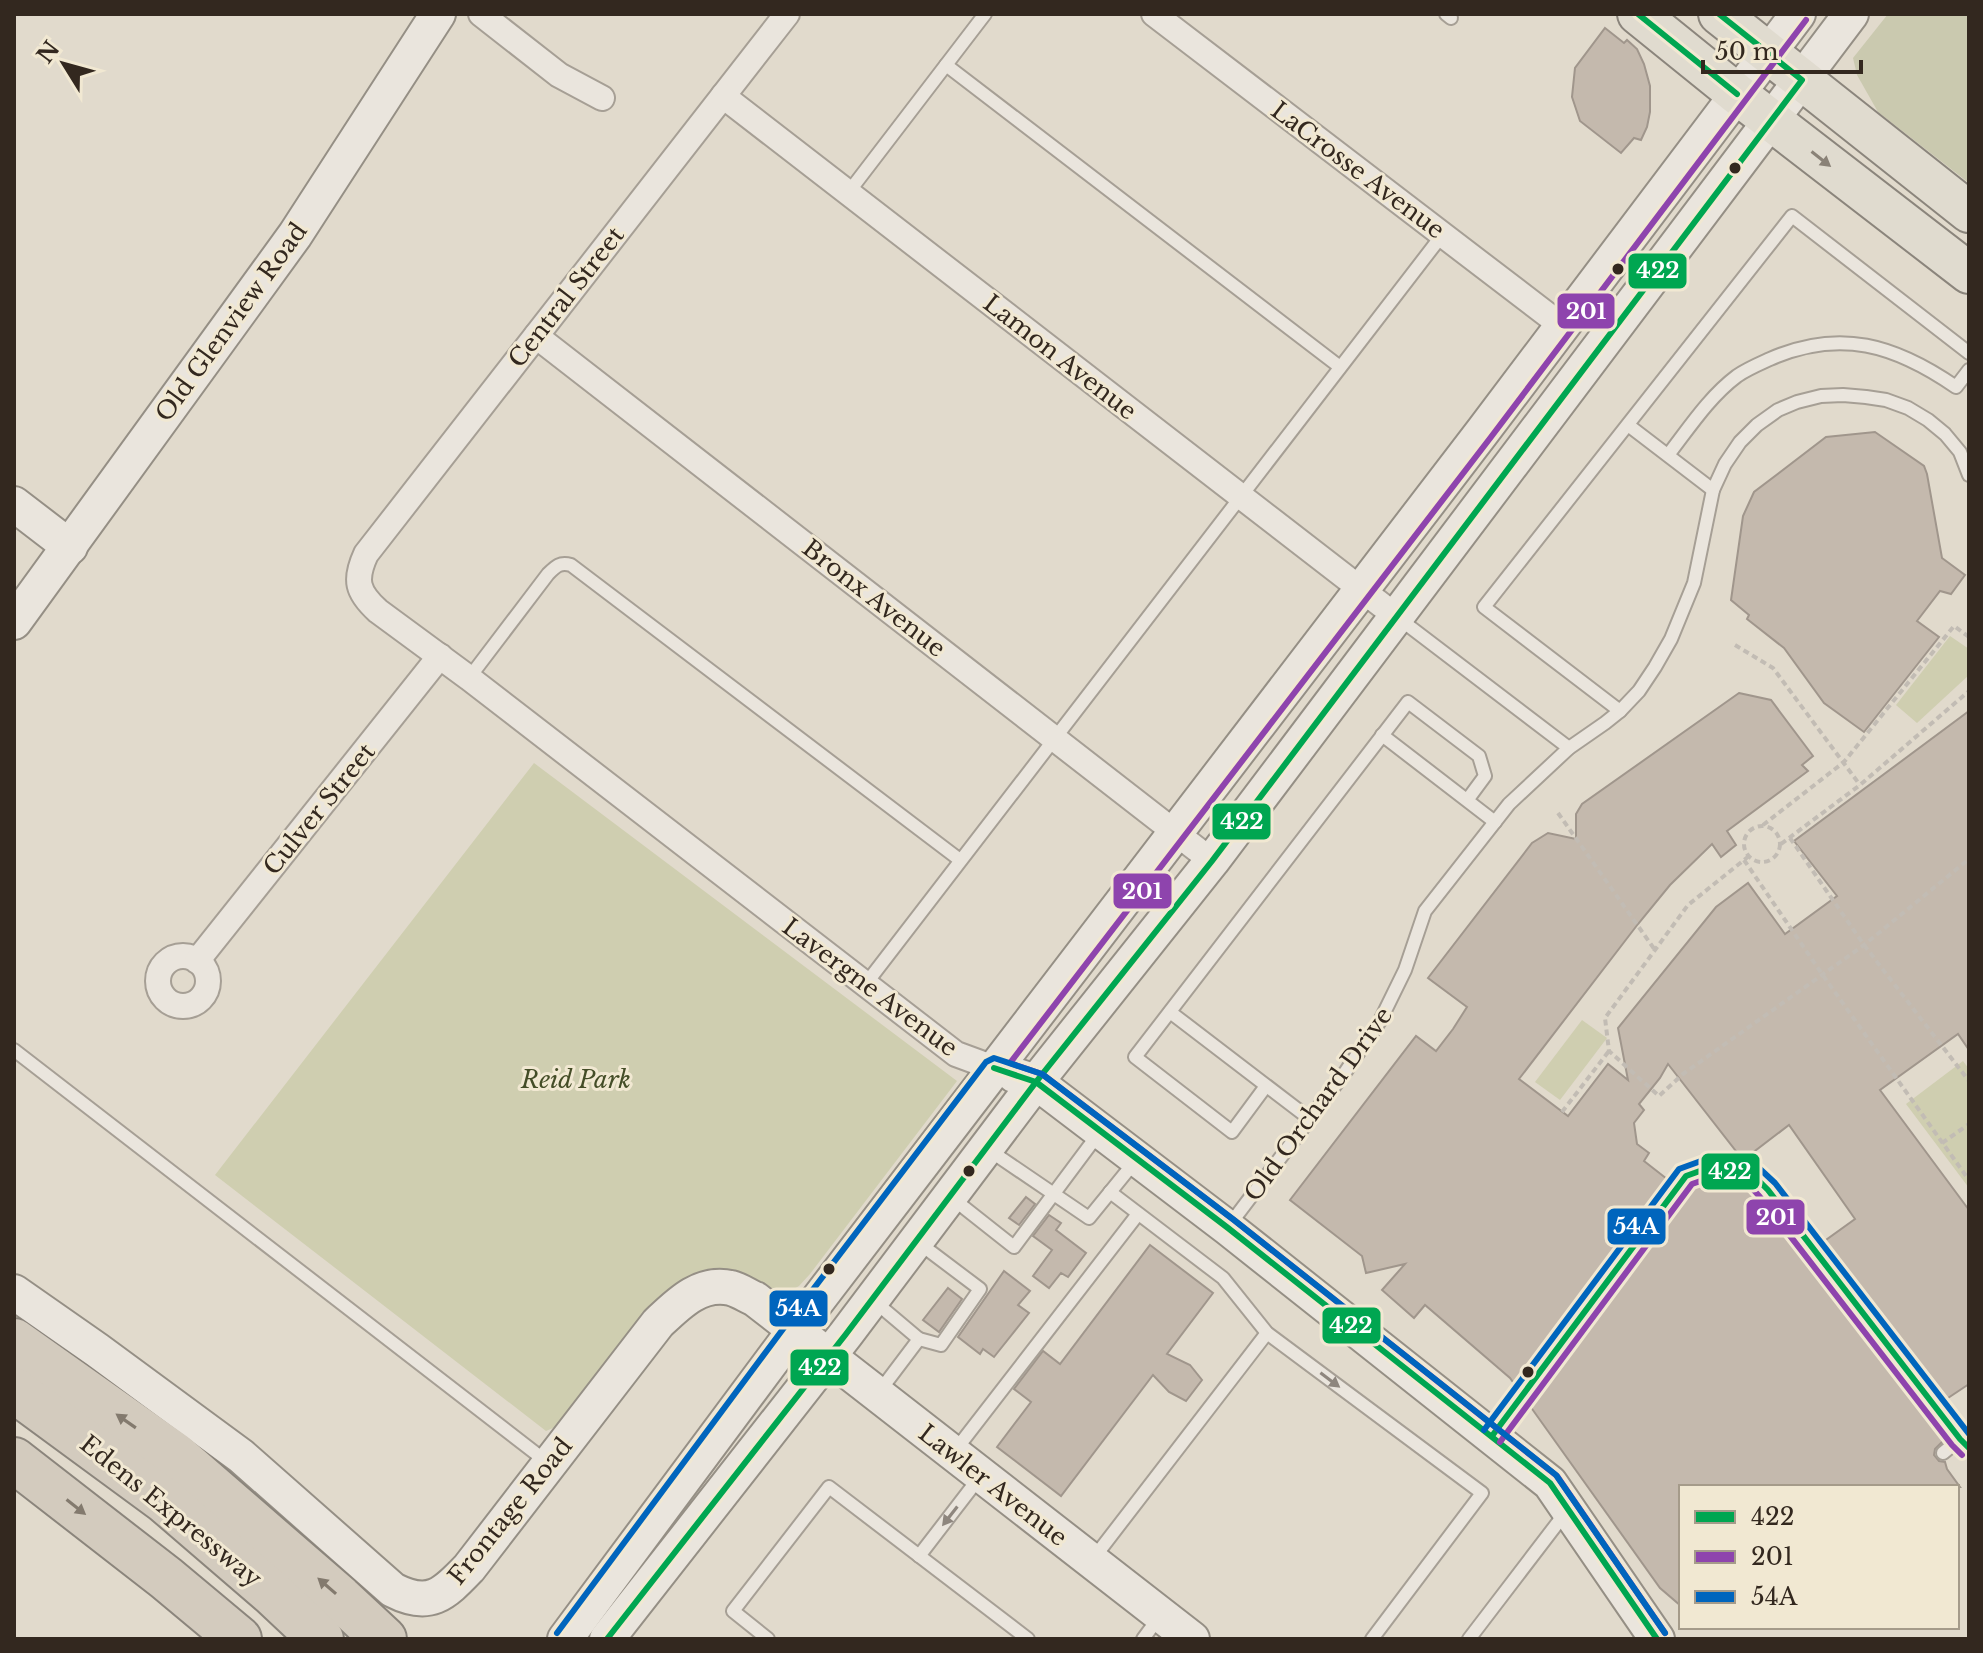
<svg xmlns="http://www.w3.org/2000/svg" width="1983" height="1653" font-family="'Libre Baskerville',serif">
	<rect width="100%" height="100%" fill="#e1dacc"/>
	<g fill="#cfceb0">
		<path d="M 1950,636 L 1969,649 L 1969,675 L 1917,723 L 1896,705 Z"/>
		<path d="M 534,763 L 957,1081 L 810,1274 L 799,1286 L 788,1292 L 777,1292 L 735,1275 L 713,1270 L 692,1274 L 675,1284 L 657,1304 L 569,1421 L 546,1431 L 215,1175 Z"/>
		<path d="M 1582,1020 L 1607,1038 L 1560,1100 L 1535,1082 Z"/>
		<path d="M 1963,1061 L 1969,1069 L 1969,1188 L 1906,1104 Z"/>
	</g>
	<path fill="#cac9af" d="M 1888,14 L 1969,14 L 1969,183 L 1878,112 L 1857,75 L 1853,58 Z"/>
	<g fill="#c4b9ad" stroke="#a0968c" stroke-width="2" fill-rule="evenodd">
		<path d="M 1605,28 L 1624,43 L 1627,40 L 1637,49 L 1644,64 L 1650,86 L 1650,112 L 1647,127 L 1641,140 L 1634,138 L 1621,153 L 1580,121 L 1572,97 L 1575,68 Z"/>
		<path d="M 1875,432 L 1924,466 L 1927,474 L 1942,558 L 1965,575 L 1951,594 L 1940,591 L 1917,621 L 1939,637 L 1864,732 L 1824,703 L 1784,648 L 1747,619 L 1749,615 L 1731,600 L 1743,516 L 1754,492 L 1826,437 Z"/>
		<path d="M 1739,693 L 1771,700 L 1813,756 L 1802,765 L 1808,771 L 1727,831 L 1736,845 L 1721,857 L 1712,844 L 1670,885 L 1638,924 L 1519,1079 L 1568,1116 L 1608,1064 L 1628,1080 L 1618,1028 L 1716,907 L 1748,883 L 1785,934 L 1837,896 L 1794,841 L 1969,711 L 1969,1050 L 1958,1034 L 1880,1090 L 1969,1210 L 1969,1384 L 1933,1408 L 1943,1422 L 1943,1441 L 1935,1449 L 1934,1455 L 1939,1461 L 1945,1462 L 1947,1469 L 1960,1487 L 1681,1487 L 1681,1606 L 1660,1588 L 1510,1378 L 1425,1305 L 1414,1318 L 1382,1290 L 1405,1264 L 1366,1273 L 1362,1256 L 1290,1200 L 1416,1036 L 1436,1051 L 1453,1029 L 1467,1007 L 1428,978 L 1532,843 L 1548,833 L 1576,839 L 1576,814 L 1582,804 ZM 1668,1064 L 1743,1160 L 1789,1125 L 1855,1219 L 1816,1247 L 1767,1178 L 1716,1172 L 1667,1179 L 1644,1161 L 1649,1153 L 1637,1144 L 1634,1123 L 1644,1110 L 1639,1104 L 1660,1078 Z"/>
		<path d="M 1026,1197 L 1035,1204 L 1019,1225 L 1009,1218 Z"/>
		<path d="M 1049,1215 L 1061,1223 L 1056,1230 L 1086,1253 L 1068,1277 L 1061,1273 L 1049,1288 L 1033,1276 L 1052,1250 L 1033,1236 Z"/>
		<path d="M 1150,1245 L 1213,1293 L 1167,1354 L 1190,1365 L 1202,1380 L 1186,1401 L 1169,1392 L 1153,1375 L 1061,1496 L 997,1447 L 1031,1402 L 1014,1389 L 1043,1351 L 1060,1364 Z"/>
		<path d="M 1004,1271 L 1030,1291 L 1018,1305 L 1029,1313 L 994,1357 L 983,1349 L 980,1354 L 958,1337 Z"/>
		<path d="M 948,1288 L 962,1299 L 939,1332 L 923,1320 Z"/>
	</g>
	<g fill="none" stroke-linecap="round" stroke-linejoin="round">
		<g stroke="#a69f95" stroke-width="16">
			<g id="lane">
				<path d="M 1446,14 L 1451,18"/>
				<path d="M 946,65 L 1340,367"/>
				<path d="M 848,193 L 985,14"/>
				<path d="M 1628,425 L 1713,490"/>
				<path d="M 1668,455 C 1689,428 1709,397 1737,376 C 1747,369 1759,364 1770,359 C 1840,328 1895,345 1956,387 L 1969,370"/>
				<path d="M 1397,617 L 1569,748"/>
				<path d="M 469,678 L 548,574 C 556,566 560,562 571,565 L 960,860"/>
				<path d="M 1620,711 L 1484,607 L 1792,216 L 1969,353"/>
				<path d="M 1382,735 L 1495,822"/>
				<path d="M 865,985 L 1443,234"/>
				<path d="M 1170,1012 L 1310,1119"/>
				<path d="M 14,1050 L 547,1462"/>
				<path d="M 1266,1086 L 1232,1132 L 1135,1057 L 1408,702 L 1479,756 L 1485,776 L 1468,799"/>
				<path d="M 989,1150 L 1089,1218 L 1137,1159"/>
				<path d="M 1110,1192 L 1223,1278 L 1267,1333 L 1482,1493 L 1372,1639"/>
				<path d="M 952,1198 L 1014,1247 L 1099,1133"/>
				<path d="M 1228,1227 L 1346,1071 L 1380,1021 L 1405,970 L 1425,911 L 1509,804 L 1569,748 L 1605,723 L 1620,711 L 1639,691 L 1655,667 L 1671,639 L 1694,583 L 1713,490 L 1725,464 L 1740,442 L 1757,425 L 1778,410 L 1797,402 L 1821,396 L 1843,395 L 1866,397 L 1886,400 L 1908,408 L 1928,420 L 1945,434 L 1960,452 L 1969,475"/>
				<path d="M 874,1301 L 919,1339 L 879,1392"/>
				<path d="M 919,1339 L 941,1345 L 980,1289 L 919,1243"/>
				<path d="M 954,1452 L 1138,1214"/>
				<path d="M 1943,1453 L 1960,1439 L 1969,1448"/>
				<path d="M 919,1556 L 979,1478"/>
				<path d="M 1093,1559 L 1267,1333"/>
				<path d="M 768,1639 L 733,1611 L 829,1487 L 1028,1639"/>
				<path d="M 1143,1639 L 1160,1616"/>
				<path d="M 1469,1639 L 1566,1512"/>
			</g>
		</g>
		<g stroke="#a69f95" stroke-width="28">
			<g id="street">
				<path d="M 481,14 L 559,75 L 602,98"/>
				<path d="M 787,14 L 366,554 C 354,580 357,592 378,611 L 469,678 L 956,1054 L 994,1068"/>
				<path d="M 1154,14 L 1562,326"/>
				<path d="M 723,96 L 1397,617"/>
				<path d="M 536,336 L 1212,861"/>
				<circle cx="183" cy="981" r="25"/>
				<path d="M 197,961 L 440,656"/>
			</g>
		</g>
		<g stroke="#958f85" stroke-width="38">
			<g id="secondary">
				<path d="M 14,504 L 70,547"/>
				<path d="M 14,622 L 295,235 L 438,14"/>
				<path d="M 1014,1075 L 1036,1082 L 1228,1228 L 1550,1483 L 1657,1639"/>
				<path d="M 14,1292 L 97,1350 L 241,1456 L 393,1590 C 430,1609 444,1594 469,1568 L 658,1323 C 678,1304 700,1281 731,1288 C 739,1290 748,1296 755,1299 L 1192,1639"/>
				<path d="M 565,1639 L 794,1331 L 1483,431 L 1798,14"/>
				<path d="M 607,1639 L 846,1334 L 1036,1082 L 1212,861 L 1851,14"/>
			</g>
		</g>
		<g stroke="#8b857c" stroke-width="44">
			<g id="primary">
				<path d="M 1638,14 L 1737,94 L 1969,273"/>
				<path d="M 1719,14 L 1969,212"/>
			</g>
		</g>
		<g stroke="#8b857c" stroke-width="48">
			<g id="highway">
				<path d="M 14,1341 L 175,1455 L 340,1598 L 384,1639"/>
				<path d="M 14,1390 L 165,1501 L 272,1593 L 321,1639"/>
				<path d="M 14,1460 L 166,1578 L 239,1639"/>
			</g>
		</g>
		<g stroke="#c2bcb4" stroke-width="4" stroke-dasharray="6 4" stroke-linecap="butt">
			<path d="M 1735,645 L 1773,668 L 1860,785"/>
			<path d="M 1558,813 L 1655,950"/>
			<path d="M 1763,825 L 1844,762 L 1954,626 L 1969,637"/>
			<circle cx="1762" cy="844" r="18"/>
			<path d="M 1790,838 L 1864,945 L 1969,1081"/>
			<path d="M 1781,844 L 1860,785 L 1969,691"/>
			<path d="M 1749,856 L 1688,905 L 1605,1018 L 1609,1051 L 1659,1096 L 1683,1074 L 1864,945 L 1969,859"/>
			<path d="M 1744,860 L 1822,974 L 1969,1180"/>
			<path d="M 1562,1112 L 1609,1051"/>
			<path d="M 1942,1143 L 1969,1124"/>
		</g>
		<use href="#lane" stroke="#eae5dd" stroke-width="12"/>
		<use href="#street" stroke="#eae5dd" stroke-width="24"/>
		<use href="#secondary" stroke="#eae5dd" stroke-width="34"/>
		<use href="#primary" stroke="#e0dbcf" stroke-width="40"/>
		<use href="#highway" stroke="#d3cbbe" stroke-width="44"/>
		<g stroke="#f1e8d2" stroke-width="12">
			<g id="bus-1">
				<path d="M 1638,14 L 1737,94"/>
				<path d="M 994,1068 L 1036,1082 L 1228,1228 L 1550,1483 L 1657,1639"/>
				<path d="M 1492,1436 L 1686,1176 L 1711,1167 L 1756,1178 L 1768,1190 L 1960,1439 L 1969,1448"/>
				<path d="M 607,1639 L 846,1334 L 1036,1082 L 1212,861 L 1802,80 L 1719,14"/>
			</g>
		</g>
		<g stroke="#f1e8d2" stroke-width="12">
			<g id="bus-2">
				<path d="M 1500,1442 L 1692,1184 L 1712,1177 L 1751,1187 L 1760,1197 L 1952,1445 L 1962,1455"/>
				<path d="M 1665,1633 L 1557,1476 L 1234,1220 L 1042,1074 L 1010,1063 L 1491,437 L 1806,20"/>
			</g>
		</g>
		<g stroke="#f1e8d2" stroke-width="12">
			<g id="bus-3">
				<path d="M 1484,1430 L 1679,1169 L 1712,1157 L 1760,1169 L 1775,1183 L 1969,1434"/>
				<path d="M 557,1633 L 786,1325 L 986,1062 L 994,1058 L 1042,1074 L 1234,1220 L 1556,1475 L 1665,1633"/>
			</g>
		</g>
		<use href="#bus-1" stroke="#00a651" stroke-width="6"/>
		<use href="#bus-2" stroke="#8e44ad" stroke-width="6"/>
		<use href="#bus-3" stroke="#0065bd" stroke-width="6"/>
	</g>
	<defs><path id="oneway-solid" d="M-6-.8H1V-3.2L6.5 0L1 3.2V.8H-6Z" transform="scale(2)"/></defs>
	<use fill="#8a8277" href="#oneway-solid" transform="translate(1821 159) rotate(38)"/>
	<g fill="#8e867e">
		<use href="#oneway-solid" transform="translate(1330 1380) rotate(37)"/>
		<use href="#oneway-solid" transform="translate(950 1516) rotate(128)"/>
	</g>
	<g fill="#837a6e">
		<use href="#oneway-solid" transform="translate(126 1421) rotate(-145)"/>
		<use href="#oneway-solid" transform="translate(76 1507) rotate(38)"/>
		<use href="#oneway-solid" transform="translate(327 1586) rotate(-139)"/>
	</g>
	<g fill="#33281f" stroke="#f1e8d2" stroke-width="3">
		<circle cx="1735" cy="168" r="7"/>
		<circle cx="1618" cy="269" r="7"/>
		<circle cx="969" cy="1171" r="7"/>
		<circle cx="829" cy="1269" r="7"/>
		<circle cx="1528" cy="1372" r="7"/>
	</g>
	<g text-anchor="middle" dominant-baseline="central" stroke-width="6" stroke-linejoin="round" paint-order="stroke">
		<g font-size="24" fill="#33281f" stroke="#f1e8d2">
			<text transform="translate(1358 170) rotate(37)">LaCrosse Avenue</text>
			<text transform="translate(566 297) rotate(-52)">Central Street</text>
			<text transform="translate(231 322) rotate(-54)">Old Glenview Road</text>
			<text transform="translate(1060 357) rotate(38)">Lamon Avenue</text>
			<text transform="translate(874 598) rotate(38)">Bronx Avenue</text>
			<text transform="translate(319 809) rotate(-51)">Culver Street</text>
			<text transform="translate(870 987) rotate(37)">Lavergne Avenue</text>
			<text transform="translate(1318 1104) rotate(-54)">Old Orchard Drive</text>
			<text transform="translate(993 1485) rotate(38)">Lawler Avenue</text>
			<text transform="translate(171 1511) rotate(39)">Edens Expressway</text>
			<text transform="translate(510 1511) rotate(-51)">Frontage Road</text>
		</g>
		<g font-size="24" font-style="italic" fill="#444d27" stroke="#f1e8d2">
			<text x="576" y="1079">Reid Park</text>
		</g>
	</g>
	<g stroke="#f1e8d2" stroke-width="3">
		<rect x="1627" y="252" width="61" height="38" rx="8" fill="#00a651"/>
		<rect x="1556" y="292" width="60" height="38" rx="8" fill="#8e44ad"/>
		<rect x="1211" y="802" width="61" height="39" rx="8" fill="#00a651"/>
		<rect x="1112" y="872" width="61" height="38" rx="8" fill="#8e44ad"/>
		<rect x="1700" y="1152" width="61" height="39" rx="8" fill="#00a651"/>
		<rect x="1745" y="1198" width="61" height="38" rx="8" fill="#8e44ad"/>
		<rect x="1606" y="1207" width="61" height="39" rx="8" fill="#0065bd"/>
		<rect x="768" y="1289" width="61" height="39" rx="8" fill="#0065bd"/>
		<rect x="1321" y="1306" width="61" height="39" rx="8" fill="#00a651"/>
		<rect x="789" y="1348" width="61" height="39" rx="8" fill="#00a651"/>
	</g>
	<g font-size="22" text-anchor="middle" font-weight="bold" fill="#fff">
		<text x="1658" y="278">422</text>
		<text x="1586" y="319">201</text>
		<text x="1242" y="829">422</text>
		<text x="1142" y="899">201</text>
		<text x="1730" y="1179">422</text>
		<text x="1776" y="1225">201</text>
		<text x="1636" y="1234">54A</text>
		<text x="798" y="1316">54A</text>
		<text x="1351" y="1333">422</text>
		<text x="820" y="1375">422</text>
	</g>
	<rect width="1983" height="1653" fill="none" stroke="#33281f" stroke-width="32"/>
	<rect x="1679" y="1485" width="280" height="144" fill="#f1e8d2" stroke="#a59b8a" stroke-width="2"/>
	<rect x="1695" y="1511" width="40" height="12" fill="#00a651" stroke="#a59b8a" stroke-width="2"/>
	<text x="1751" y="1525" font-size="24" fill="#33281f">422</text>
	<rect x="1695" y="1551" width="40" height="12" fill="#8e44ad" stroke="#a59b8a" stroke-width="2"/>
	<text x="1751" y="1565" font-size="24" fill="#33281f">201</text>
	<rect x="1695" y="1591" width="40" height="12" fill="#0065bd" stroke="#a59b8a" stroke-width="2"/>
	<text x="1751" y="1605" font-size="24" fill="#33281f">54A</text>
	<g transform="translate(64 64) rotate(307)" stroke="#f1e8d2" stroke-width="6" paint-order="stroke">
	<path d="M0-6L14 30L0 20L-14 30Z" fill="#33281f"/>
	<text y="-12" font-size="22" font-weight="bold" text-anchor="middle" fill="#33281f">N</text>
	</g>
	<path d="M1703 60v12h158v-12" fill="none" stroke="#33281f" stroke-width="4"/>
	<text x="1715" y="60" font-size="24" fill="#33281f" stroke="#f1e8d2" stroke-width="6" paint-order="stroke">50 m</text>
</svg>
